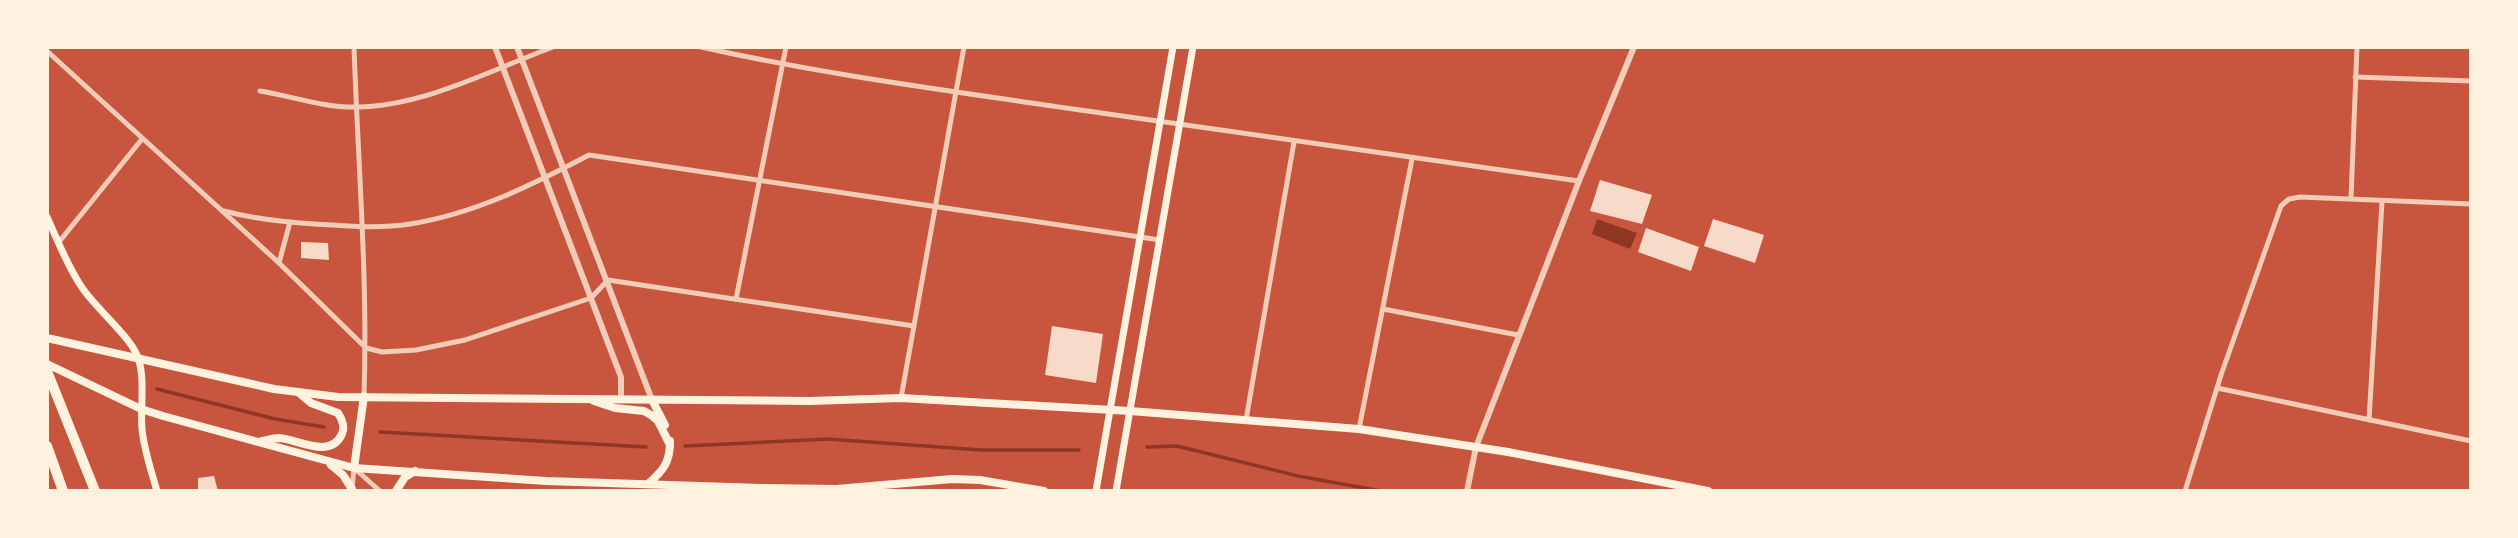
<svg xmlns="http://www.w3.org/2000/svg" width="2518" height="538" font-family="Roboto,sans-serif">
	<rect width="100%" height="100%" fill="#c8553d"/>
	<path fill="#8f3625" d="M 1597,219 L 1637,233 L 1630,249 L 1592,234 Z"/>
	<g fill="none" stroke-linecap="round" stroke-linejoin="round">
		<g stroke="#8f3625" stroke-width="3.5">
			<path d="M 157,389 L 275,419 L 324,427"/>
			<path d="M 380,432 L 646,447"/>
			<path d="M 685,446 L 828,439 L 981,450 L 1079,450"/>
			<path d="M 1147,447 L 1177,446 L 1298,476 L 1381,491"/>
		</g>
	</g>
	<g fill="#f7dbc8">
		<path d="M 1600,180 L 1652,195 L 1642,224 L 1590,211 Z"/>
		<path d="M 1713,219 L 1764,235 L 1755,263 L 1704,246 Z"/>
		<path d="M 1646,228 L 1699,247 L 1691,271 L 1638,252 Z"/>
		<path d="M 301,242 L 328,243 L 329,260 L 301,258 Z"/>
		<path d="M 1052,326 L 1103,334 L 1096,383 L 1045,375 Z"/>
		<path d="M 214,476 L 218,491 L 198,491 L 198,478 Z"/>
	</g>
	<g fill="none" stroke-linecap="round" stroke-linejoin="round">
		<g stroke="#f1ccb7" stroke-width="5">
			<path d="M 354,47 C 358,164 368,279 364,396"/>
			<path d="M 701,47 C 821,74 944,90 1066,108 C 1237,133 1408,158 1579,181"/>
			<path d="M 47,51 L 279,263 L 366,348 L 382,352 L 416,350 L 465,340 L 591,298 L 608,280 L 914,326"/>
			<path d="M 2355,77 L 2471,81"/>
			<path d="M 260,91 C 291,96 325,108 357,107 C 424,106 491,70 553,47"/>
			<path d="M 2351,198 L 2357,47"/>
			<path d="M 224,211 C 254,219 283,222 314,224 C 345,226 378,229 410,224 C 474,214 532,185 589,155 L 1160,240"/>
			<path d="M 59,242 L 142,139"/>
			<path d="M 279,263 L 290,222"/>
			<path d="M 736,299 L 786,47"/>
			<path d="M 1383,309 L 1518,335"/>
			<path d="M 2217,388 L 2471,441"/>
			<path d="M 901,398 L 964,47"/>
			<path d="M 1246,420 L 1294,142"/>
			<path d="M 2369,420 L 2382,202"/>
			<path d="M 1359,429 L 1412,159"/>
			<path d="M 354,468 L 380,491"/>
			<path d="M 352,489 L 354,468"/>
			<path d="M 2185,491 L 2221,375 L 2281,206 L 2289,199 L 2300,197 L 2471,204"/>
		</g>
		<g stroke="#f1ccb7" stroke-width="6">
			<path d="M 495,47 L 621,377 L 621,399"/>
			<path d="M 517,47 L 652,400"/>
			<path d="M 1467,491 L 1476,447 L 1579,181 L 1634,47"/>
		</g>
		<g stroke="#fff3e0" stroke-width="7">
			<path d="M 47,217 C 58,241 68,268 83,289 C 97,309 129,336 137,355 C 146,377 140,405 142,429 C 144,450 151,470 157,491"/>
			<path d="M 1096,491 L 1173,47"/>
			<path d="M 1116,491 L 1193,47"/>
		</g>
		<g stroke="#fff3e0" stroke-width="8">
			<path d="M 47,338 L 274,389 L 338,397 L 810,401 L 901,398 L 1130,411 L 1359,429 L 1508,452 L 1708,491"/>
			<path d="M 47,364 L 141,409 L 163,416 L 354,468 L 546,481 L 761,488 L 837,489 L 952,479 L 980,480 L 1044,491"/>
			<path d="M 652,400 L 665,425"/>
			<path d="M 594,401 L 615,408 L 644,411 L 651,415 L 658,421 L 670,445"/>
			<path d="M 262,441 C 267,440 274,438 279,438 C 298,439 330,460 342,434 C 345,427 342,419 338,413 L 311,403 L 298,392"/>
			<path d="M 331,465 L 343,475 L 352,489"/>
			<path d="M 354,468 L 364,396"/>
			<path d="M 648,484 C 664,470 670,462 670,441"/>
			<path d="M 396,491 L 405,477 L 415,471"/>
		</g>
		<g stroke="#fff3e0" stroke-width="10">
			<path d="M 47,371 L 95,491"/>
			<path d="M 47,446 L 63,491"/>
		</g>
	</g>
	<rect width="2518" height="538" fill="none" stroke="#fff3e0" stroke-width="98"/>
</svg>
